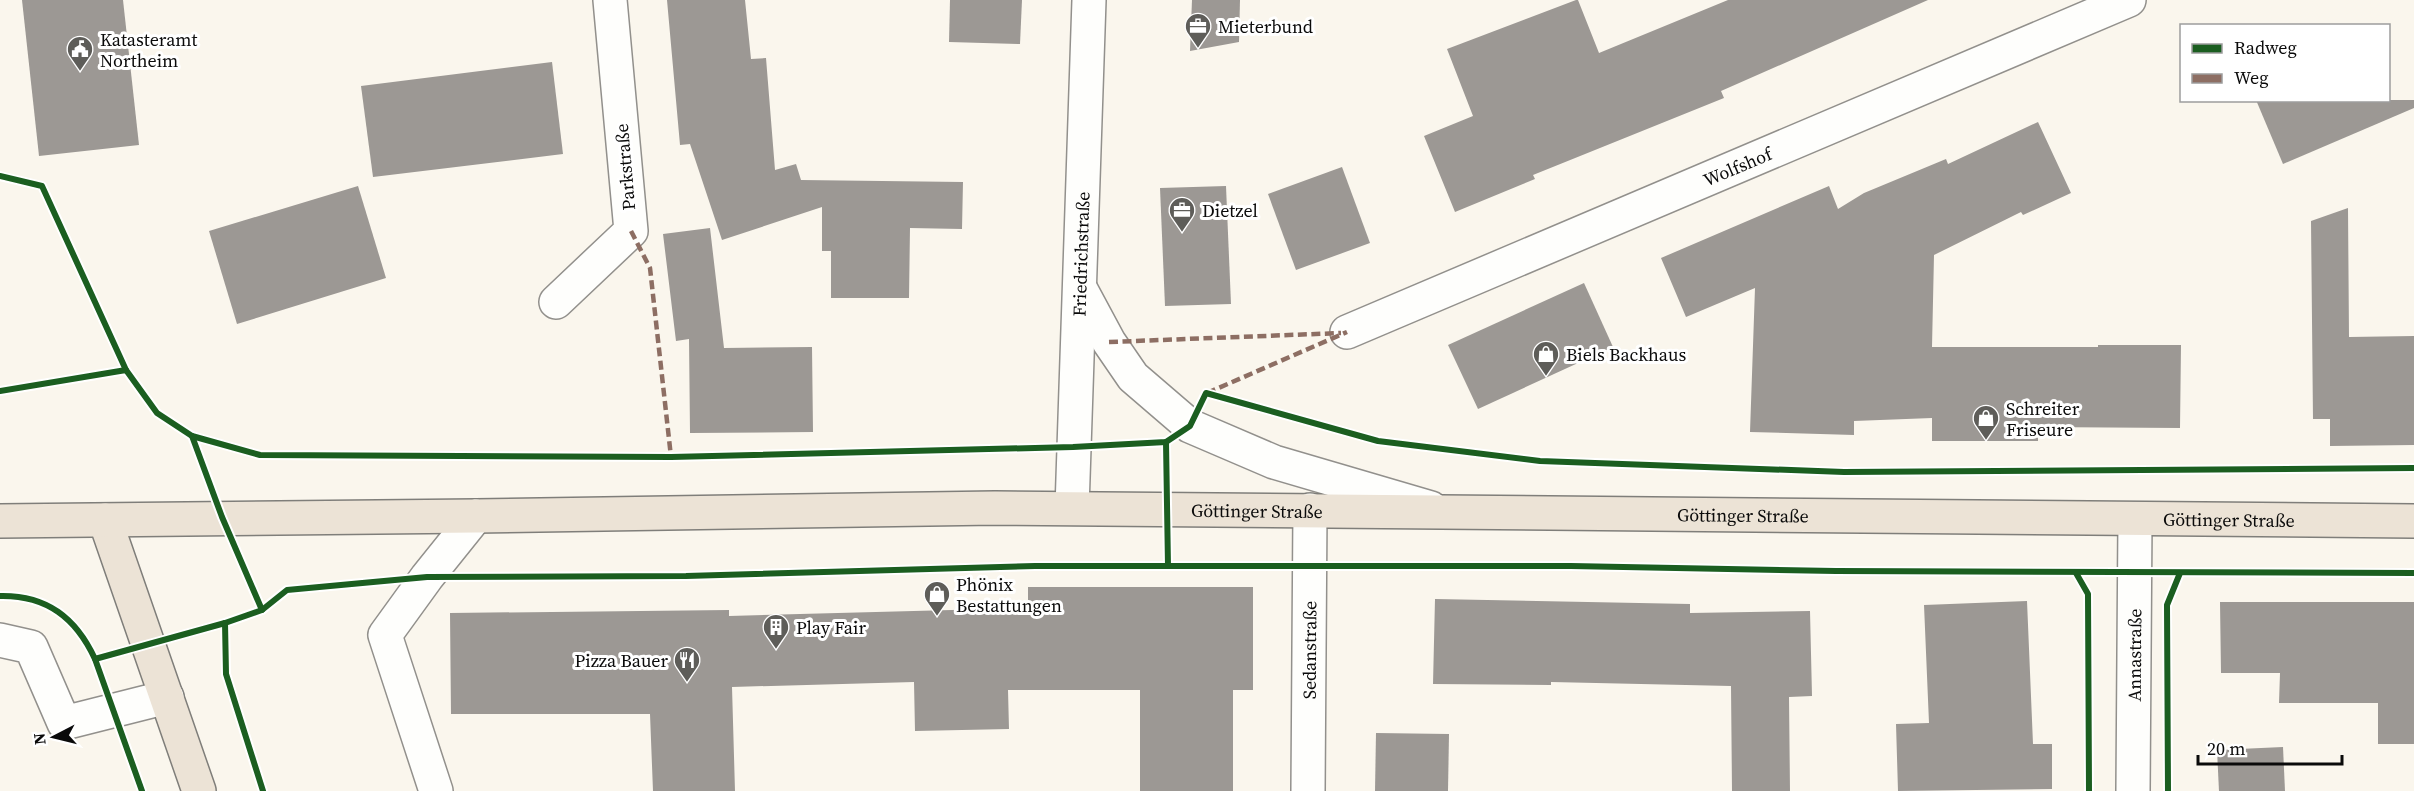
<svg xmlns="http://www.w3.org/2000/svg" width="2414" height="791" font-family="'Source Serif 4',serif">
	<rect width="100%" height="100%" fill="#faf6ed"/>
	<g fill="#9c9894">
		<path d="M 22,0 L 123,0 L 139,145 L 39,156 Z"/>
		<path d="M 667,0 L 745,0 L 751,59 L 766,58 L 775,170 L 796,164 L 801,180 L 963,182 L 962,229 L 910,228 L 909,298 L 831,298 L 831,251 L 822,251 L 822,207 L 722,240 L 690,144 L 680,145 Z"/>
		<path d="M 950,0 L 1022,0 L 1020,44 L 949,42 Z"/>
		<path d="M 1192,0 L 1240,0 L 1239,42 L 1190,51 Z"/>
		<path d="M 1576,0 L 1578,0 L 1599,53 L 1728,0 L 1928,0 L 1721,91 L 1724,98 L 1533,175 L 1535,179 L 1455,212 L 1424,136 L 1473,116 L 1447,49 Z"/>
		<path d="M 552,62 L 563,154 L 373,177 L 361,86 Z"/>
		<path d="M 2256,100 L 2414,100 L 2414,108 L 2283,164 Z"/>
		<path d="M 2038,122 L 2071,193 L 2023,215 L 2021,212 L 1934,255 L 1932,347 L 2098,347 L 2098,345 L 2181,345 L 2180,428 L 2038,427 L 2038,441 L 1932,441 L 1932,418 L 1854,421 L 1854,435 L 1750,432 L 1755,288 L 1686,317 L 1661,258 L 1829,186 L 1838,209 L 1864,193 L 1946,159 L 1948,164 Z"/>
		<path d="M 1342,167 L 1370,243 L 1296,270 L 1268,194 Z"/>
		<path d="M 358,186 L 386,278 L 237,324 L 209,231 Z"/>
		<path d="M 1226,186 L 1231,304 L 1165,306 L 1160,188 Z"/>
		<path d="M 2348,208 L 2349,337 L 2414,336 L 2414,445 L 2330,446 L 2330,419 L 2313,419 L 2311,221 Z"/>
		<path d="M 710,228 L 724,348 L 812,347 L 813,432 L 690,433 L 689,339 L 676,341 L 663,234 Z"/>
		<path d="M 1584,283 L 1613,347 L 1478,409 L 1448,345 Z"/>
		<path d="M 1028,587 L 1253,587 L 1253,690 L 1233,690 L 1233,791 L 1140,791 L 1140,690 L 1008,690 L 1009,729 L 915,731 L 914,682 L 732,687 L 735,791 L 653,791 L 650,714 L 451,714 L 450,613 L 729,610 L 729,616 L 1028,608 Z"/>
		<path d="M 1435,599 L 1690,604 L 1690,613 L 1810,611 L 1812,696 L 1789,697 L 1790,791 L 1732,791 L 1731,686 L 1551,682 L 1551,685 L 1433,684 Z"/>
		<path d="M 2027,601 L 2033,744 L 2052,744 L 2052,789 L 1898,791 L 1896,724 L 1929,723 L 1924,605 Z"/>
		<path d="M 2220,602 L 2414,602 L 2414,744 L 2378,744 L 2378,703 L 2279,703 L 2280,673 L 2221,673 Z"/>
		<path d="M 1376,733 L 1449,734 L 1448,791 L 1375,791 Z"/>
		<path d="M 2283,747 L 2285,791 L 2219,791 L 2217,750 Z"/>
	</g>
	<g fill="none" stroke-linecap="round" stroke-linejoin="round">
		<g stroke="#92908c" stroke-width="36">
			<g id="minor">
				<path d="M 1080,288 L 1109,342 L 1133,377 L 1190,426 L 1274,462 L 1431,508"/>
				<path d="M 556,302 L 631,231 L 610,0"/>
				<path id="s1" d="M 1347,332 L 2129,0"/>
				<path id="s2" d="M 1072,508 L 1089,0"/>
				<path d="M 0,640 L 31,647 L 64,723 L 167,697"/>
				<path d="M 436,791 L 385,635 L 427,577 L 476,516"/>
				<path id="s3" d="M 1308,791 L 1310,510"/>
				<path id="s4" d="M 2133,791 L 2135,519"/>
			</g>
		</g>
		<g stroke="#7f7e7a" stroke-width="36">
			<g id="major">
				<path d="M 105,520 L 199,791"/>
				<path id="s5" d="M 0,521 L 476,516 L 995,508 L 2414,521"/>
			</g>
		</g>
		<use href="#minor" stroke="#fefefc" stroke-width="33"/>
		<use href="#major" stroke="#ece3d6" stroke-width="33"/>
		<g stroke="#8d6e63" stroke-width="4.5" stroke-dasharray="9 4.5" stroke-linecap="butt">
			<path d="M 631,231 L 650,268 L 671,457"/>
			<path d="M 1109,342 L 1341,333"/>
			<path d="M 1207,393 L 1347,332"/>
		</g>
		<g stroke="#fff" stroke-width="10">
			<g id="cycleway">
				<path d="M 0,176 L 42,186 L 126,370"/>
				<path d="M 0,391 L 126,370 L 157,413 L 192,436 L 222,517 L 262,610"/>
				<path d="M 192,436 L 260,455 L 671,457 L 1073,447 L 1166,442 L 1190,426 L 1206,393 L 1378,441 L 1540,461 L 1844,472 L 2414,468"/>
				<path d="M 1166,442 L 1168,566"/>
				<path d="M 2076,573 L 2088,594 L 2089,791"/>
				<path d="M 0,596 C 47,595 76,618 95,659 L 225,623 L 262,610 L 287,590 L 427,577 L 686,576 L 1035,566 L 1571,566 L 1836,571 L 2414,573"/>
				<path d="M 225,623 L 226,674 L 263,791"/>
				<path d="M 95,659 L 142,791"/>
				<path d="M 2168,791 L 2167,605 L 2180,573"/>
			</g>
		</g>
		<use href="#cycleway" stroke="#1b5e20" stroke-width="6"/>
	</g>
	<defs>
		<g id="office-pin" transform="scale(1.35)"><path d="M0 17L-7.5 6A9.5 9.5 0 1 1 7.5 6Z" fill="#5e5d59" stroke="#fff"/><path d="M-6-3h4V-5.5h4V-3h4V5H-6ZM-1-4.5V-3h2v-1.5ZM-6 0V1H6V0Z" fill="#fff"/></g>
		<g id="civic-pin" transform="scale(1.35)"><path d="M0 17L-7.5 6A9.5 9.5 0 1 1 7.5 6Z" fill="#5e5d59" stroke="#fff"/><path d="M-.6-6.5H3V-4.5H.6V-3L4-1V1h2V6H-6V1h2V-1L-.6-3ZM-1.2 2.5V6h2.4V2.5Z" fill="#fff"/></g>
		<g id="shop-pin" transform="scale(1.35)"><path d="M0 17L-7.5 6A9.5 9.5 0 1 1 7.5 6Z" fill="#5e5d59" stroke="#fff"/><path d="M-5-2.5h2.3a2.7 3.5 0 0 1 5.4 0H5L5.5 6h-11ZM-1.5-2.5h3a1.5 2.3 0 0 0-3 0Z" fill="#fff"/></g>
		<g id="building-pin" transform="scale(1.35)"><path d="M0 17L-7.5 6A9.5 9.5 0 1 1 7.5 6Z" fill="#5e5d59" stroke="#fff"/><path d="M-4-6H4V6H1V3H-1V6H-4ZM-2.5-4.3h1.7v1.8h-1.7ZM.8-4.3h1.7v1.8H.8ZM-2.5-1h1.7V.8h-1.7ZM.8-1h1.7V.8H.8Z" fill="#fff"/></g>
		<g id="restaurant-pin" transform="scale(1.35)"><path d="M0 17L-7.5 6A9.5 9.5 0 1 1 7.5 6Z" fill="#5e5d59" stroke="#fff"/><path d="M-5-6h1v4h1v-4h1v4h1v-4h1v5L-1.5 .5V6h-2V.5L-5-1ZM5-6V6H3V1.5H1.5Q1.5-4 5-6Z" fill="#fff"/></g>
	</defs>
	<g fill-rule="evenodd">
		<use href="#office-pin" x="1198" y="26"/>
		<use href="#civic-pin" x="80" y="49"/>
		<use href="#office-pin" x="1182" y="210"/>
		<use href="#shop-pin" x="1546" y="354"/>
		<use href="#shop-pin" x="1986" y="418"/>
		<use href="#shop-pin" x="937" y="594"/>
		<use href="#building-pin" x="776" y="627"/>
		<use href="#restaurant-pin" x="687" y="660"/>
	</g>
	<g text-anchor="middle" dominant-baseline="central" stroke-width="6" stroke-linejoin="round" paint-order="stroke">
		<g font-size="18" fill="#0a0a0a" stroke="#fff" text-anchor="start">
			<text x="1218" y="26">Mieterbund</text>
			<text x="100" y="39">Katasteramt<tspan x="100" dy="21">Northeim</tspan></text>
			<text x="1202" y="210">Dietzel</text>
			<text x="1566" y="354">Biels Backhaus</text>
			<text x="2006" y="408">Schreiter<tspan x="2006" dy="21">Friseure</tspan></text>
			<text x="956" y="584">Phönix<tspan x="956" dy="21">Bestattungen</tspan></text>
			<text x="796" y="627">Play Fair</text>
			<text x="668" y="660" text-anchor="end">Pizza Bauer</text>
		</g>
		<g font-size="18" fill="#0a0a0a" stroke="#fff">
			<text stroke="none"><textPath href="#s1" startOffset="424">Wolfshof</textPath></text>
			<text transform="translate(625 167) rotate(-95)">Parkstraße</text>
			<text stroke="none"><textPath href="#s2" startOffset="254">Friedrichstraße</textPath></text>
			<text stroke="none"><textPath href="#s5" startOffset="1257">Göttinger Straße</textPath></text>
			<text stroke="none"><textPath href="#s5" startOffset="1743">Göttinger Straße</textPath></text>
			<text stroke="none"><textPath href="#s5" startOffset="2229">Göttinger Straße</textPath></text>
			<text stroke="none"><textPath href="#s3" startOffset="141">Sedanstraße</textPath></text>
			<text stroke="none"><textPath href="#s4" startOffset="136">Annastraße</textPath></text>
		</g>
	</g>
	<rect x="2180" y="24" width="210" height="78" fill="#ffffff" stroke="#9d9d9d" stroke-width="1.5"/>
	<rect x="2192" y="44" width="30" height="9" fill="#1b5e20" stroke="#9d9d9d" stroke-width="1.5"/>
	<text x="2234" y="54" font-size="18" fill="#0a0a0a">Radweg</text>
	<rect x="2192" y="74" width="30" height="9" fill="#8d6e63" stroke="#9d9d9d" stroke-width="1.5"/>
	<text x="2234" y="84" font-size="18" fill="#0a0a0a">Weg</text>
	<g transform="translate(54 737) rotate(263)" stroke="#ffffff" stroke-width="4.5" paint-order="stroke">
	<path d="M0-4.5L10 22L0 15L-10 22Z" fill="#0a0a0a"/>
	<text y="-9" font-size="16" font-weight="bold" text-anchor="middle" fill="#0a0a0a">N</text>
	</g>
	<path d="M2198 755v9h144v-9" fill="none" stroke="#0a0a0a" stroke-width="3"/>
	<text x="2207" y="755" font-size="18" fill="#0a0a0a" stroke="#ffffff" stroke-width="4.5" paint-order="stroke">20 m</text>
</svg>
